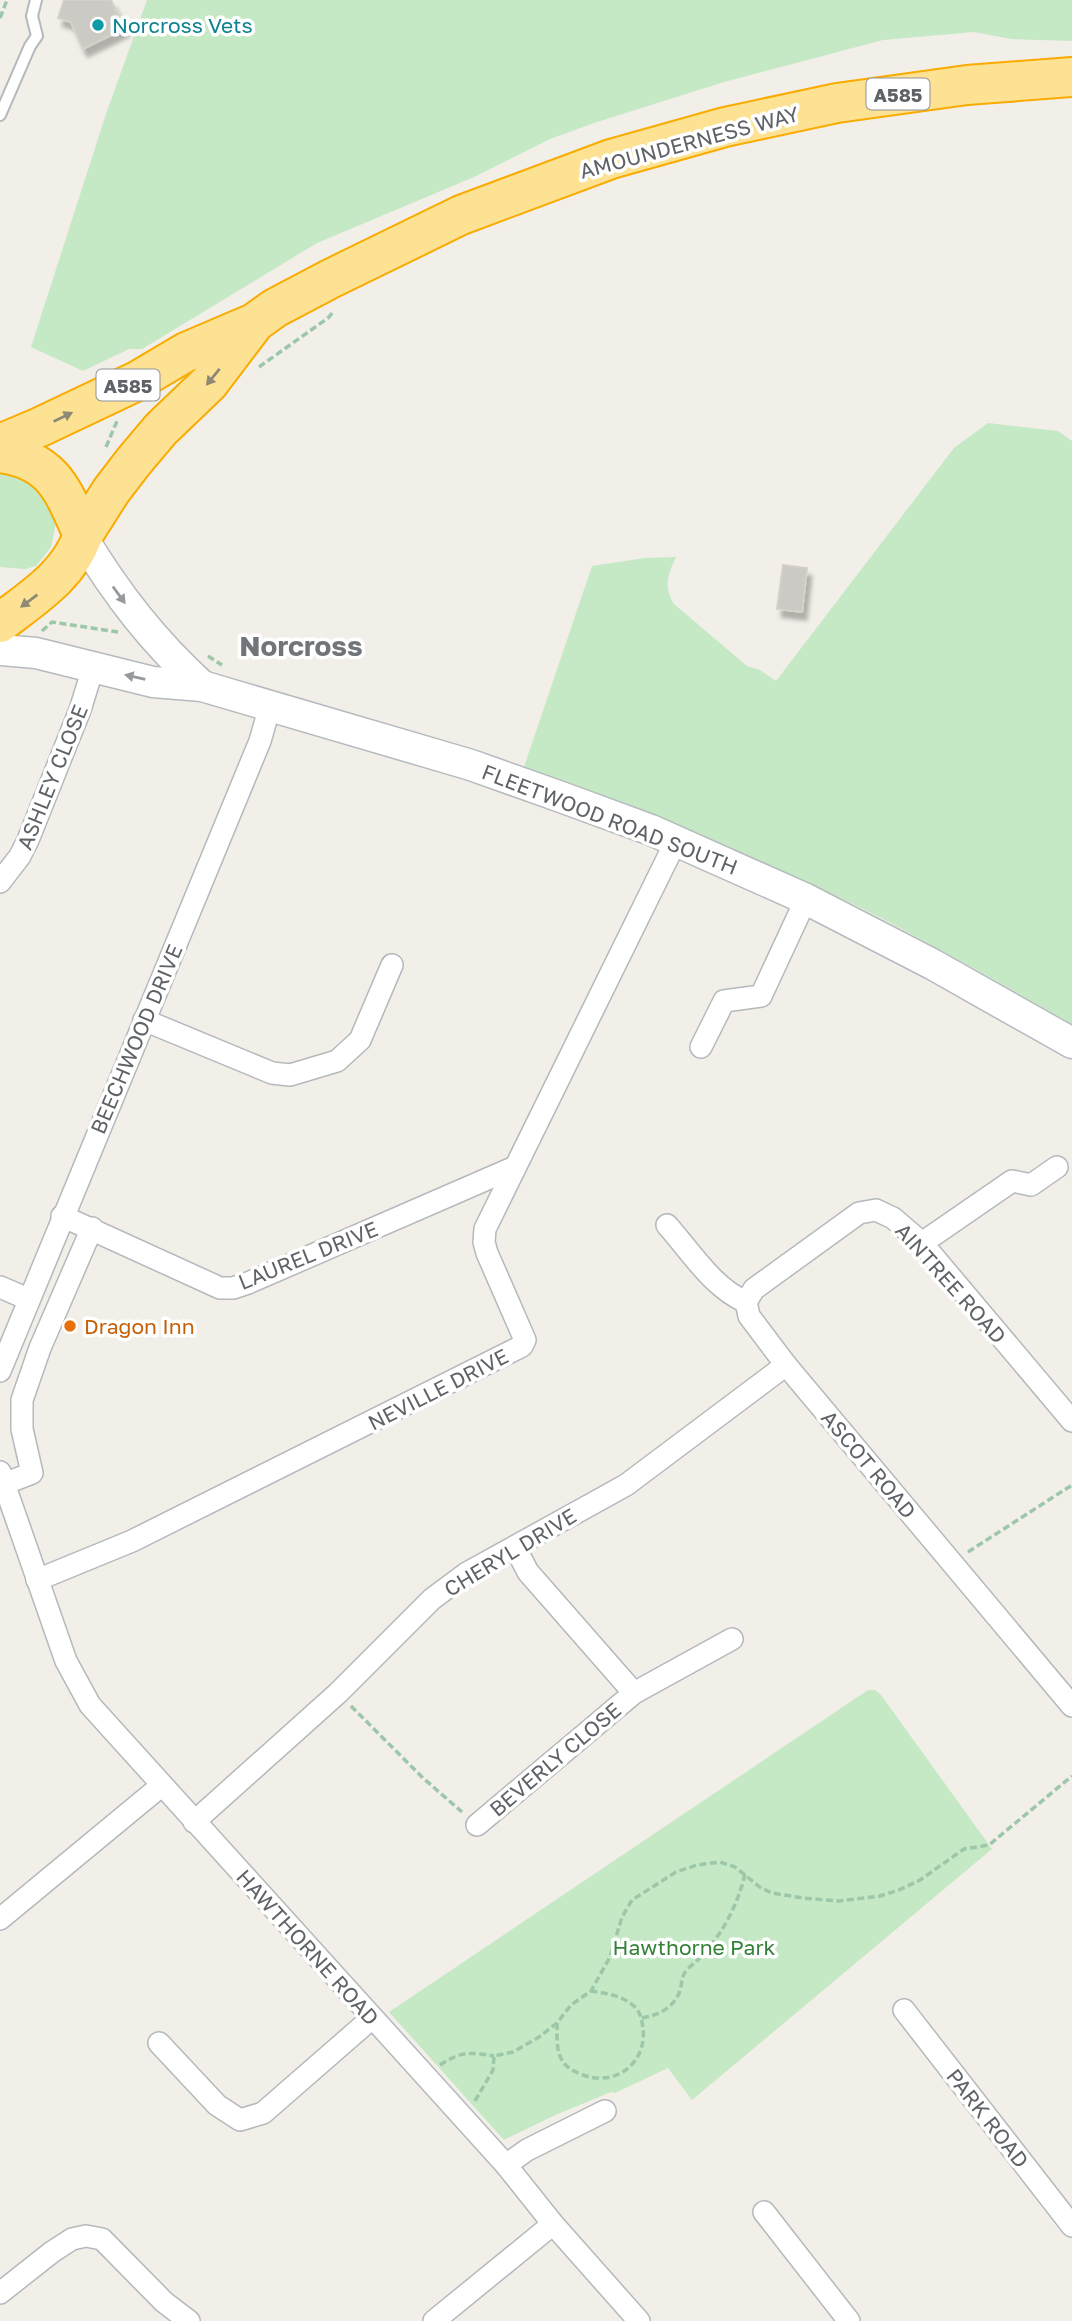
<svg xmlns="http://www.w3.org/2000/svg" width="1072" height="2321" font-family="'Golos Text',sans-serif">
	<defs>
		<filter id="shadow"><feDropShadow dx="4.5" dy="8" stdDeviation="2" flood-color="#0004"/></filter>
	</defs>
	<rect width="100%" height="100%" fill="#f1efe8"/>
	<g fill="#c5e8c5">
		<path d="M 147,0 L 1072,0 L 1072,41 L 1011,39 L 974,32 L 883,40 L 724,82 L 594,123 L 550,139 L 474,177 L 317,243 L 142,349 L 129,349 L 83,371 L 31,347 L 106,114 Z"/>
		<path d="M 988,423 L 1058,431 L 1072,441 L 1072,1024 C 996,981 921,937 843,899 C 739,850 632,807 524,767 L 592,566 L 645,558 L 676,557 C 668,574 663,587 674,604 L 747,666 L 760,670 L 776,681 L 954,448 Z"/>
		<path d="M 0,469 L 32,479 L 55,514 L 56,523 L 51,547 L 36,566 L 25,569 L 0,567 Z"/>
		<path d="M 868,1690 L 875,1690 L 881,1695 L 992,1849 L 692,2100 L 668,2068 L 615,2093 L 611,2092 L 553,2116 L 504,2140 L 389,2012 Z"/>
	</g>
	<g fill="#cccac5" stroke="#d6d1c6" stroke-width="2" filter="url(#shadow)">
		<path d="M 64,0 L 111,0 L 125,28 L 83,49 L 71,22 L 58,18 Z"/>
		<path d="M 783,565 L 807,568 L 802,612 L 777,609 Z"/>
	</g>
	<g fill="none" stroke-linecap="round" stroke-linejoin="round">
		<g stroke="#b5b8bc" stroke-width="14">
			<path id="lane" d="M 0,115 L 30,46 L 37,36 L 32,16 L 36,0"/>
		</g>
		<g stroke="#b5b8bc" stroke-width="24">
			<g id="street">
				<path d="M 0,882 L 20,856 L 28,840 L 80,710 L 93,668"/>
				<path d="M 144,1020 L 272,1073 L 290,1075 L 337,1061 L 360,1040 L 392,965"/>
				<path d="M 701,1047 L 724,1001 L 761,996 L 806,899"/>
				<path d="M 62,1216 L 220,1288 L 233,1288 L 248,1283 L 515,1167"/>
				<path d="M 667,1225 C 691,1252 713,1288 746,1302 L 749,1316 L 786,1365 L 1072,1706"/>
				<path d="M 922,1243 L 1012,1181 L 1031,1185 L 1057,1167"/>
				<path d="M 0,1287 L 28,1299"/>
				<path d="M 746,1302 L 754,1289 L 859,1213 L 876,1210 L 893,1218 L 922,1243 L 1072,1421"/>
				<path d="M 0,1371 L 260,741 L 270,706"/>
				<path d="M 0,1472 L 66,1661 L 90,1705 L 506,2165 L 553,2224 L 639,2321"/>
				<path d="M 4,1484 L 32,1473 L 22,1429 L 22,1400 L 40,1348 L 92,1228"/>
				<path d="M 515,1547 L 528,1572 L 634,1693"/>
				<path d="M 37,1580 L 132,1541 L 522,1346 L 525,1340 L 487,1253 L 484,1242 L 485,1229 L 676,841"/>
				<path d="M 194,1822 L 338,1693 L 432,1599 L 467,1573 L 626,1485 L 786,1365"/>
				<path d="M 477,1825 L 634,1693 L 732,1639"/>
				<path d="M 0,1919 L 161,1786"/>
				<path d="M 904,2010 L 1072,2226"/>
				<path d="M 159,2043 L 217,2105 L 240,2120 L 263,2113 L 372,2018"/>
				<path d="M 506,2165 L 527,2150 L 605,2111"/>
				<path d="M 764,2212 L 849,2321"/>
				<path d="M 0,2293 L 52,2252 L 72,2239 L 86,2236 L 102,2239 L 164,2302 L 189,2321"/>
				<path d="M 434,2321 L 553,2224"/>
			</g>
		</g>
		<g stroke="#b6babf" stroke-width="33">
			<g id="secondary">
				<path d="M 82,537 C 118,596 152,640 202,686"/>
				<path d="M 0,650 L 36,653 L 153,682 L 202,686 L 471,765 L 561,797 L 651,830 L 806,899 L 932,964 L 1072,1043"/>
			</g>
		</g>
		<g stroke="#f9ab00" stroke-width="42">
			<g id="highway">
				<path d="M 0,444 L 40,427 L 137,381 L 186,352 L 254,323 L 275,308 L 330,279 L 461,215 L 611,159 L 725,127 L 837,103 L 967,85 L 1072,77"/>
				<path d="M 0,453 C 54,460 63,491 83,535 C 69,576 32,598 0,623"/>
				<path d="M 83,535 L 111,491 L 134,461 L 161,429 L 209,383 L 253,325"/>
			</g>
		</g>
		<g stroke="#9cc7a9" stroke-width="3.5" stroke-dasharray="7 3.5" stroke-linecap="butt">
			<path d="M 0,18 L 7,0"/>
			<path d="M 259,367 L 328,318 L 334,311"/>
			<path d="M 106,447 L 117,421"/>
			<path d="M 42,631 L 52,622 L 118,632"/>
			<path d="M 208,656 L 222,665"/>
			<path d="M 968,1552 L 1072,1485"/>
			<path d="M 351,1706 L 423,1778 L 462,1812"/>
			<path d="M 642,2018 C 658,2015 673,2009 680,1991 C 682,1984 681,1977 686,1971 C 691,1965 697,1961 702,1956 C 723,1933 738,1904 745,1874"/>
			<path d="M 557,2023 C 557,2049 555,2065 583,2075 C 616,2087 647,2063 643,2028 C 642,2021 641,2014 636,2008 C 624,1996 607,1993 591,1991"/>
			<path d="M 440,2065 C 461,2051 470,2052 494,2056"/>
			<path d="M 475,2101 L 493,2070 L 494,2056 L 513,2052 L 539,2037 L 557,2023 L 571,2005 L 591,1991 L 610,1957 L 622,1917 L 632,1900 L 676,1872 L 697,1865 L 720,1862 L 735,1867 L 761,1888 L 772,1893 L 803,1898 L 839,1901 L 880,1896 L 899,1890 L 920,1880 L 964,1849 L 989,1845 L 1072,1776"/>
		</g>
		<use href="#lane" stroke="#fff" stroke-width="10"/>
		<use href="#street" stroke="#fff" stroke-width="21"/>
		<use href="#secondary" stroke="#fff" stroke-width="30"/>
		<use href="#highway" stroke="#fde293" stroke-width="38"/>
	</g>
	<defs><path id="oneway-solid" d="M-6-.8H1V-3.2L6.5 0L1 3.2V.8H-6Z" transform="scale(1.75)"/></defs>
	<g fill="#8e8975">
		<use href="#oneway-solid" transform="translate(213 377) rotate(129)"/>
		<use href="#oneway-solid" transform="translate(63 417) rotate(-26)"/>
		<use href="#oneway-solid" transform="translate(29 601) rotate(143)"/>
	</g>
	<g fill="#979a9d">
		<use href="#oneway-solid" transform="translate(119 595) rotate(54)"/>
		<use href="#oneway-solid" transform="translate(135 677) rotate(-167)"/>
	</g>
	<circle fill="#0f9aa8" stroke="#fff" stroke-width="2.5" cx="98" cy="25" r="7"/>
	<circle fill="#e8710a" stroke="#fff" stroke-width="2.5" cx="70" cy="1326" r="7"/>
	<g text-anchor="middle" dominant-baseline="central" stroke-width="7" stroke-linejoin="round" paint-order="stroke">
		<g fill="#fff" stroke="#8f9295" stroke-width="2">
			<rect x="866.5" y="78.5" width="63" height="31" rx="5"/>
			<rect x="96.5" y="369.5" width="63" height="31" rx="5"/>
		</g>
		<g font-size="19" font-weight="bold" fill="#5f6368">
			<text x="898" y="94">A585</text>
			<text x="128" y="385">A585</text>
		</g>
		<g font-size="21" fill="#0d838f" stroke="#fff" text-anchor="start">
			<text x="112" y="25">Norcross Vets</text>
		</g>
		<g font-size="21" fill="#5f6368" stroke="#fff">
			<text transform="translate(689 142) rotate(-15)">AMOUNDERNESS WAY</text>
			<text transform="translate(52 777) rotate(-68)">ASHLEY CLOSE</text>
			<text transform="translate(610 819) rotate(21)">FLEETWOOD ROAD SOUTH</text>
			<text transform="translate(136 1039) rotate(-67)">BEECHWOOD DRIVE</text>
			<text transform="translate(308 1255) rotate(-22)">LAUREL DRIVE</text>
			<text transform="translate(951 1283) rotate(48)">AINTREE ROAD</text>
			<text transform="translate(438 1389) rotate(-27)">NEVILLE DRIVE</text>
			<text transform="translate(869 1464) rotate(50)">ASCOT ROAD</text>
			<text transform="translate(510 1552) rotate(-31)">CHERYL DRIVE</text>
			<text transform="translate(555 1759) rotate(-40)">BEVERLY CLOSE</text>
			<text transform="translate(308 1947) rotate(48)">HAWTHORNE ROAD</text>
			<text transform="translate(988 2118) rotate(52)">PARK ROAD</text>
		</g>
		<g font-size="21" fill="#c56008" stroke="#fff" text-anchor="start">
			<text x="84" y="1326">Dragon Inn</text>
		</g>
		<g font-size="21" fill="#348238" stroke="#fff">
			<text x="694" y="1947">Hawthorne Park</text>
		</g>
		<g font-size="28" font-weight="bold" fill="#70757a" stroke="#fff">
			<text x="301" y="645">Norcross</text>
		</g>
	</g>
</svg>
